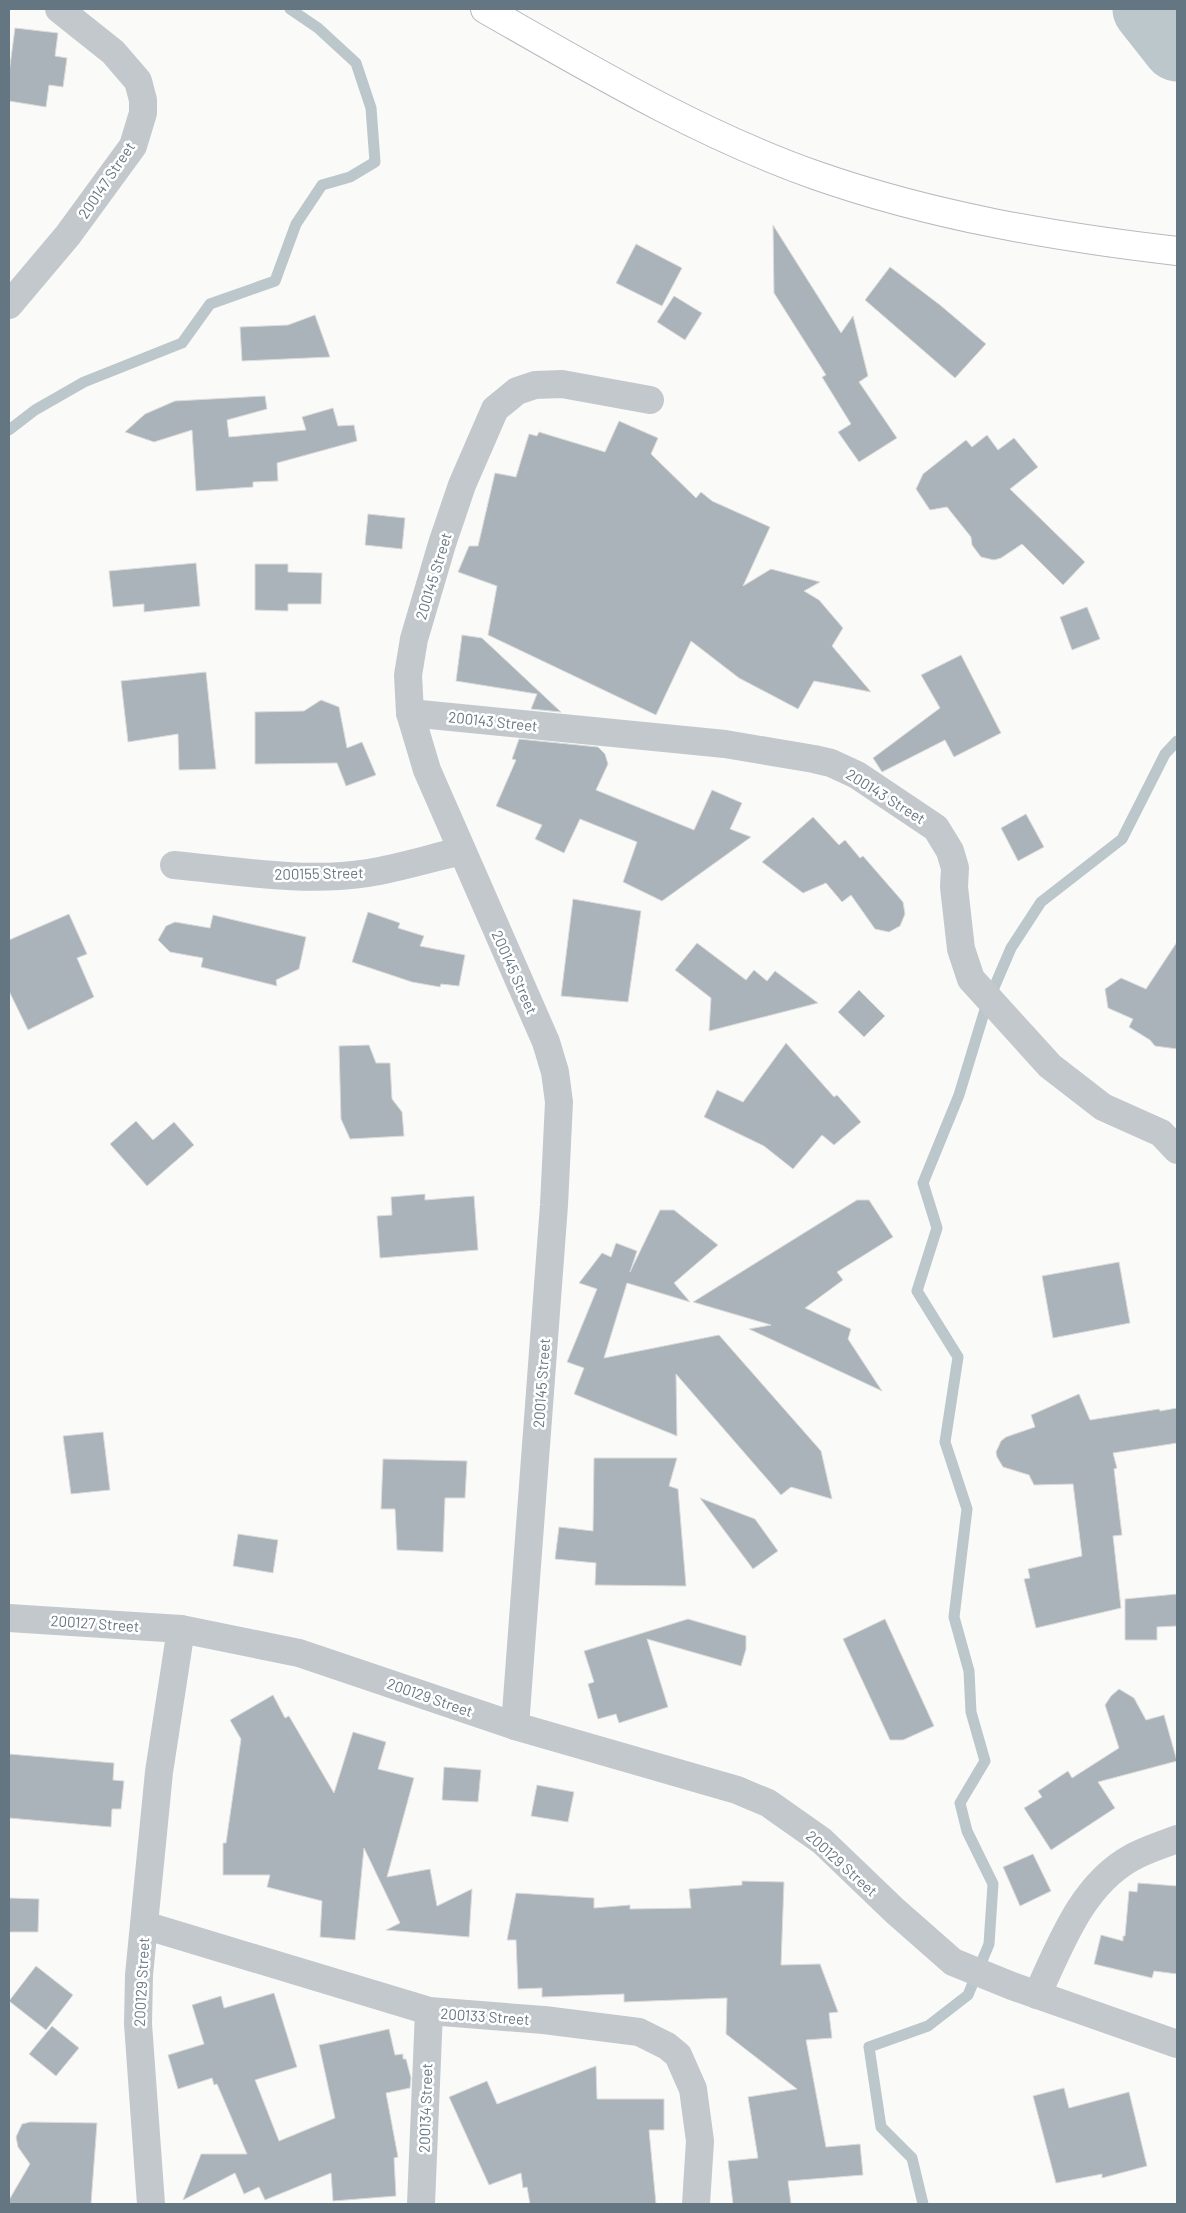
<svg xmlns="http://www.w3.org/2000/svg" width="1186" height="2213" font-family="Barlow,sans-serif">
	<rect width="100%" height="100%" fill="#fafaf8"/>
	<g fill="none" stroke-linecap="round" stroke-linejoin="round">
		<g stroke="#bbc7cb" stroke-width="11">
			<path d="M 9,430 L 35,410 L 84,382 L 182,343 L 210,304 L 275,281 L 296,224 L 322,185 L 350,177 L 375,162 L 371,108 L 356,63 L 318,28 L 290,9"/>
			<path d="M 993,990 L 1011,948 L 1041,902 L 1122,839 L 1165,754 L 1177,741"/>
			<path d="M 923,2204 L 912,2158 L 881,2127 L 869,2047 L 928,2026 L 968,1995 L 989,1944 L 993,1884 L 967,1831 L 960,1803 L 985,1761 L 971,1712 L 969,1671 L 954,1617 L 967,1509 L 945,1442 L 958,1357 L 917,1291 L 937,1228 L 923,1183 L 959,1095 L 987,1003"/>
		</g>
		<path stroke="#bbc7cb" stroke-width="69" d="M 1147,9 L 1177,47"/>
	</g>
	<g fill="#aab3b9" stroke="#dcdcda">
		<path d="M 15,28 L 58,33 L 55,56 L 67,58 L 63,87 L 49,85 L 46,107 L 9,101 L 9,73 Z"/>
		<path d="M 773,225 L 841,333 L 853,316 L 868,376 L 859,382 L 897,438 L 859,462 L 838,432 L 851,424 L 822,377 L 826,375 L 774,293 Z"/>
		<path d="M 636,244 L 682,268 L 662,306 L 616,283 Z"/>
		<path d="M 890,267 L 940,305 L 986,344 L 955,378 L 865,300 Z"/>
		<path d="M 674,296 L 702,313 L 685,340 L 657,322 Z"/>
		<path d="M 315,315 L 330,357 L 242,361 L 240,327 L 288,325 Z"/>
		<path d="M 265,396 L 267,409 L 227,420 L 229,437 L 306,430 L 302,417 L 333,408 L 338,426 L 354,425 L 357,441 L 277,463 L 278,481 L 253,482 L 253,487 L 196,491 L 192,430 L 154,442 L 125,432 L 145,414 L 175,401 Z"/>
		<path d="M 619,421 L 658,438 L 651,454 L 696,498 L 701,492 L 712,501 L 770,527 L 743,586 L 771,569 L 820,582 L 804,591 L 819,600 L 843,628 L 832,646 L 871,692 L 814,681 L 798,709 L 739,678 L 691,641 L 656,715 L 488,635 L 497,586 L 458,572 L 469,546 L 478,546 L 495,473 L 516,477 L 529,434 L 537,436 L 539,432 L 605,452 Z"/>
		<path d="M 987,435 L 998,450 L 1014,438 L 1038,467 L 1010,489 L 1085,562 L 1063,585 L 1022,544 L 1001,558 L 994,560 L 981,557 L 972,545 L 971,537 L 947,507 L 930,510 L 916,489 L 923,474 L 966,440 L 972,447 Z"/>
		<path d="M 368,514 L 405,518 L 402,549 L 365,545 Z"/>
		<path d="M 196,563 L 200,606 L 144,612 L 144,604 L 113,607 L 109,571 Z"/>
		<path d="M 255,564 L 288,564 L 288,572 L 322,573 L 321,604 L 288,604 L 288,611 L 255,610 Z"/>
		<path d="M 1087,607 L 1100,639 L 1072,650 L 1060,617 Z"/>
		<path d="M 462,635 L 482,638 L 561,712 L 531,709 L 537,694 L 456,681 Z"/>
		<path d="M 961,655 L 1001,733 L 954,757 L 945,740 L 882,772 L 873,758 L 940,708 L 921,675 Z"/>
		<path d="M 206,672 L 216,769 L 179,770 L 178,734 L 128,742 L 121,681 Z"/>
		<path d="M 321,700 L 339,707 L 347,748 L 362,742 L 376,775 L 346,786 L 337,763 L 255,764 L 255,712 L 304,711 Z"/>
		<path d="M 519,739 L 598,747 L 605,754 L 608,764 L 596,790 L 694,830 L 712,790 L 742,803 L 730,829 L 751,837 L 662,901 L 623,882 L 637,842 L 580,819 L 564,853 L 535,839 L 542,825 L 496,806 L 516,760 L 512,759 Z"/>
		<path d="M 1026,814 L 1044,847 L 1018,861 L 1001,828 Z"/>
		<path d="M 813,817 L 839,845 L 845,840 L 860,858 L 863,856 L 903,902 L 905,914 L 900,926 L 889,932 L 875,929 L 851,895 L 842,902 L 826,883 L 803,893 L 762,862 Z"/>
		<path d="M 573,899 L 641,911 L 628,1002 L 561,996 Z"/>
		<path d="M 368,912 L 400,923 L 398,928 L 424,936 L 420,946 L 465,955 L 459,986 L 441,984 L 440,987 L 412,982 L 352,962 Z"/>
		<path d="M 69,914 L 87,954 L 77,958 L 94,997 L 28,1030 L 9,991 L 9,940 Z"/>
		<path d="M 213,915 L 306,937 L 299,969 L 276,980 L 277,986 L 201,967 L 203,958 L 170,952 L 158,940 L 166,926 L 175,922 L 210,928 Z"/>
		<path d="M 1177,942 L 1177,1049 L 1155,1046 L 1150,1040 L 1129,1027 L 1133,1019 L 1108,1008 L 1105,989 L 1121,978 L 1146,989 Z"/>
		<path d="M 697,943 L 746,980 L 754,970 L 767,981 L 775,971 L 818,1003 L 709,1031 L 711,998 L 675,970 Z"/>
		<path d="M 859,990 L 885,1016 L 864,1037 L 838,1012 Z"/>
		<path d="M 786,1043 L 834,1097 L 837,1095 L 861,1122 L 834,1145 L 822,1135 L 793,1169 L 764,1146 L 704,1117 L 717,1090 L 743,1102 Z"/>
		<path d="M 369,1045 L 376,1063 L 390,1063 L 392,1099 L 402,1112 L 404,1136 L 350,1139 L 341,1119 L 339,1046 Z"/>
		<path d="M 136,1121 L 153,1140 L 174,1122 L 194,1145 L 147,1186 L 110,1144 Z"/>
		<path d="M 425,1194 L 425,1200 L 474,1196 L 478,1250 L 380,1258 L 377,1216 L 392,1215 L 391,1197 Z"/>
		<path d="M 857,1200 L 869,1200 L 893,1237 L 837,1272 L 843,1280 L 805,1308 L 851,1329 L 848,1339 L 882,1391 L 749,1329 L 771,1325 L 693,1302 Z"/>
		<path d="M 660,1210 L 674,1210 L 718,1245 L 674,1283 L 690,1302 L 627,1283 L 604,1358 L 719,1335 L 821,1451 L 832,1499 L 791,1487 L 781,1495 L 676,1374 L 677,1436 L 574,1394 L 584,1368 L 567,1362 L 597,1289 L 579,1283 L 602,1253 L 611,1257 L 616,1243 L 637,1251 L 630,1272 Z"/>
		<path d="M 1119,1262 L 1130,1323 L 1053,1338 L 1042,1276 Z"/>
		<path d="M 1079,1394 L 1090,1420 L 1159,1409 L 1160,1411 L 1177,1408 L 1177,1443 L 1113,1453 L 1117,1468 L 1114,1469 L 1122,1535 L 1113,1536 L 1121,1608 L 1036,1628 L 1024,1579 L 1030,1578 L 1028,1569 L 1082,1556 L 1073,1484 L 1034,1485 L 1029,1475 L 1003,1467 L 997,1457 L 996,1452 L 1001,1441 L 1006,1437 L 1035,1427 L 1031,1415 Z"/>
		<path d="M 103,1432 L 110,1490 L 71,1494 L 63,1436 Z"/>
		<path d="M 594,1458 L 677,1458 L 669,1486 L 678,1489 L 686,1586 L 595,1585 L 596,1563 L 555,1559 L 559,1527 L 593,1531 Z"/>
		<path d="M 383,1459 L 467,1461 L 465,1498 L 445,1498 L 443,1552 L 397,1550 L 395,1509 L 381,1509 Z"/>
		<path d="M 700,1498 L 755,1519 L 778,1551 L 753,1569 Z"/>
		<path d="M 238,1534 L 278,1540 L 273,1573 L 233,1566 Z"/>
		<path d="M 1177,1594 L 1177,1626 L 1157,1627 L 1157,1640 L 1125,1640 L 1125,1599 Z"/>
		<path d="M 688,1619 L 746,1636 L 746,1649 L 741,1666 L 647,1639 L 668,1707 L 619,1723 L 616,1714 L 598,1719 L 588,1684 L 594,1682 L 584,1651 Z"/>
		<path d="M 885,1619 L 934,1726 L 903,1740 L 890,1740 L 843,1639 Z"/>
		<path d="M 1119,1689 L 1134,1698 L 1146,1720 L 1164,1715 L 1177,1761 L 1098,1782 L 1115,1808 L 1051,1850 L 1024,1808 L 1042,1797 L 1038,1791 L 1068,1771 L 1072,1778 L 1119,1748 L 1105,1705 L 1111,1696 Z"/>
		<path d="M 273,1695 L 285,1718 L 289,1716 L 334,1793 L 353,1732 L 386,1742 L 378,1769 L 414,1778 L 387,1877 L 430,1869 L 437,1906 L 472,1889 L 469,1937 L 386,1930 L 400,1923 L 364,1848 L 355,1940 L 320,1937 L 322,1901 L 267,1887 L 270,1875 L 223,1875 L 223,1843 L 226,1843 L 241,1739 L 230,1720 Z"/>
		<path d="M 9,1754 L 114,1763 L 113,1780 L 124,1781 L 121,1809 L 112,1809 L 111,1827 L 9,1818 Z"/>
		<path d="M 444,1767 L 481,1770 L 478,1802 L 442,1800 Z"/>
		<path d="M 537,1785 L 574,1792 L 568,1822 L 531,1816 Z"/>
		<path d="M 1033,1854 L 1051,1891 L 1020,1906 L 1003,1867 Z"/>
		<path d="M 742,1881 L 784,1882 L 781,1965 L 820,1964 L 838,2012 L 829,2013 L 832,2038 L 806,2040 L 826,2147 L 860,2144 L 863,2175 L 788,2181 L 791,2204 L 733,2204 L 728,2161 L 758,2158 L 748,2097 L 797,2089 L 726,2034 L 727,1998 L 624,2002 L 624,1994 L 542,1997 L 542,1988 L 518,1989 L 516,1940 L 507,1940 L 516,1893 L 594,1898 L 594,1908 L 630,1905 L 630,1909 L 691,1908 L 689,1889 L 742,1885 Z"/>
		<path d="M 1138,1883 L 1177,1886 L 1177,1974 L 1154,1971 L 1152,1978 L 1094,1964 L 1101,1935 L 1123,1941 L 1123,1936 L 1125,1936 L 1129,1891 L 1137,1892 Z"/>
		<path d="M 9,1898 L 39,1899 L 38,1932 L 9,1932 Z"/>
		<path d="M 36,1966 L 73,1995 L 46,2030 L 9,2001 Z"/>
		<path d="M 274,1993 L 297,2067 L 255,2080 L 279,2141 L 335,2118 L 319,2045 L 389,2029 L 395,2055 L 403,2054 L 403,2059 L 406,2059 L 411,2078 L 410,2088 L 386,2093 L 398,2157 L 394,2158 L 396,2196 L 333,2201 L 331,2173 L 265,2200 L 259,2187 L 244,2194 L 235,2173 L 183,2200 L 201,2154 L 247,2154 L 217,2084 L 214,2085 L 212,2078 L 178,2089 L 168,2055 L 204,2044 L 192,2005 L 221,1996 L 224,2008 Z"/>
		<path d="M 52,2026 L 79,2048 L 56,2076 L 29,2054 Z"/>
		<path d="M 596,2066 L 597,2099 L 664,2099 L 664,2130 L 649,2130 L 656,2204 L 530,2204 L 527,2187 L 523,2188 L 521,2173 L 489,2185 L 449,2097 L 487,2081 L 497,2104 Z"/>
		<path d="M 1064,2088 L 1069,2108 L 1129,2092 L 1147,2166 L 1102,2178 L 1102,2174 L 1056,2183 L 1033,2096 Z"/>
		<path d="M 30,2122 L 97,2123 L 91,2204 L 9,2204 L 9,2200 L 30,2164 L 18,2147 L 16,2137 L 22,2124 Z"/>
	</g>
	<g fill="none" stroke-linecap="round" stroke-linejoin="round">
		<g stroke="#b3babf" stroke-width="30">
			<path id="secondary" d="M 485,9 C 592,70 699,134 815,175 C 932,216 1055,237 1177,251"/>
		</g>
		<g stroke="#c3c8cc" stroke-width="28">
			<path d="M 9,305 L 68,235 L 133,146 L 143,113 L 143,100 L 138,81 L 113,52 L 59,9"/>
			<path d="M 410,713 L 725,744 L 814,759 L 831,763 L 857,775 L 936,828 L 950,851 L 955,868 L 954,887 L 961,949 L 971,979 L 1050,1066 L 1103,1107 L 1161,1133 L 1177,1150"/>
			<path d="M 174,865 C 238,871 305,883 368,873 C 399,868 431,858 461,851"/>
			<path d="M 9,1618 L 181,1629 L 299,1653 L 515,1726 L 737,1790 L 768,1803 L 822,1841 L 895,1911 L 953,1962 L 1012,1986 L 1177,2044"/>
			<path d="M 515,1726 L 554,1205 L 559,1102 L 555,1072 L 546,1042 L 427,770 L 410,713 L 408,675 L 414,639 L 442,544 L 462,485 L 495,409 L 517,391 L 535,385 L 562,384 L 650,400"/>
			<path d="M 144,1925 L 429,2011 L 544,2020 L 639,2032 L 667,2046 L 678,2055 L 693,2089 L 700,2141 L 696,2204"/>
			<path d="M 1037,1995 C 1060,1946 1081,1886 1131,1858 C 1145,1850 1162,1845 1177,1839"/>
			<path d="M 151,2204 L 138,2024 L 139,1975 L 159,1772 L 181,1629"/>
			<path d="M 421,2204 L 429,2011"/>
		</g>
		<use href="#secondary" stroke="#fff" stroke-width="28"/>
	</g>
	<g text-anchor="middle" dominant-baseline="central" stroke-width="5" stroke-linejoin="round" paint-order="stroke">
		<g font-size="15" fill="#657683" stroke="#fff">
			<text transform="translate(106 180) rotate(-56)">200147 Street</text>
			<text transform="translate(433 576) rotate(-73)">200145 Street</text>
			<text transform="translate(493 721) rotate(6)">200143 Street</text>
			<text transform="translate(886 796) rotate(32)">200143 Street</text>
			<text transform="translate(319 873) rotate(-1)">200155 Street</text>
			<text transform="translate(515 972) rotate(66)">200145 Street</text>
			<text transform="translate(541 1383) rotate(-86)">200145 Street</text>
			<text transform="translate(95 1623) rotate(4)">200127 Street</text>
			<text transform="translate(430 1697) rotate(19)">200129 Street</text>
			<text transform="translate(842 1863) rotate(42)">200129 Street</text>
			<text transform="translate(141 1982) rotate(-87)">200129 Street</text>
			<text transform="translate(485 2016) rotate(4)">200133 Street</text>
			<text transform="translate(425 2108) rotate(-88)">200134 Street</text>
		</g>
	</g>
	<rect width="1186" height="2213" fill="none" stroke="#657683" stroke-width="20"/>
</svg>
